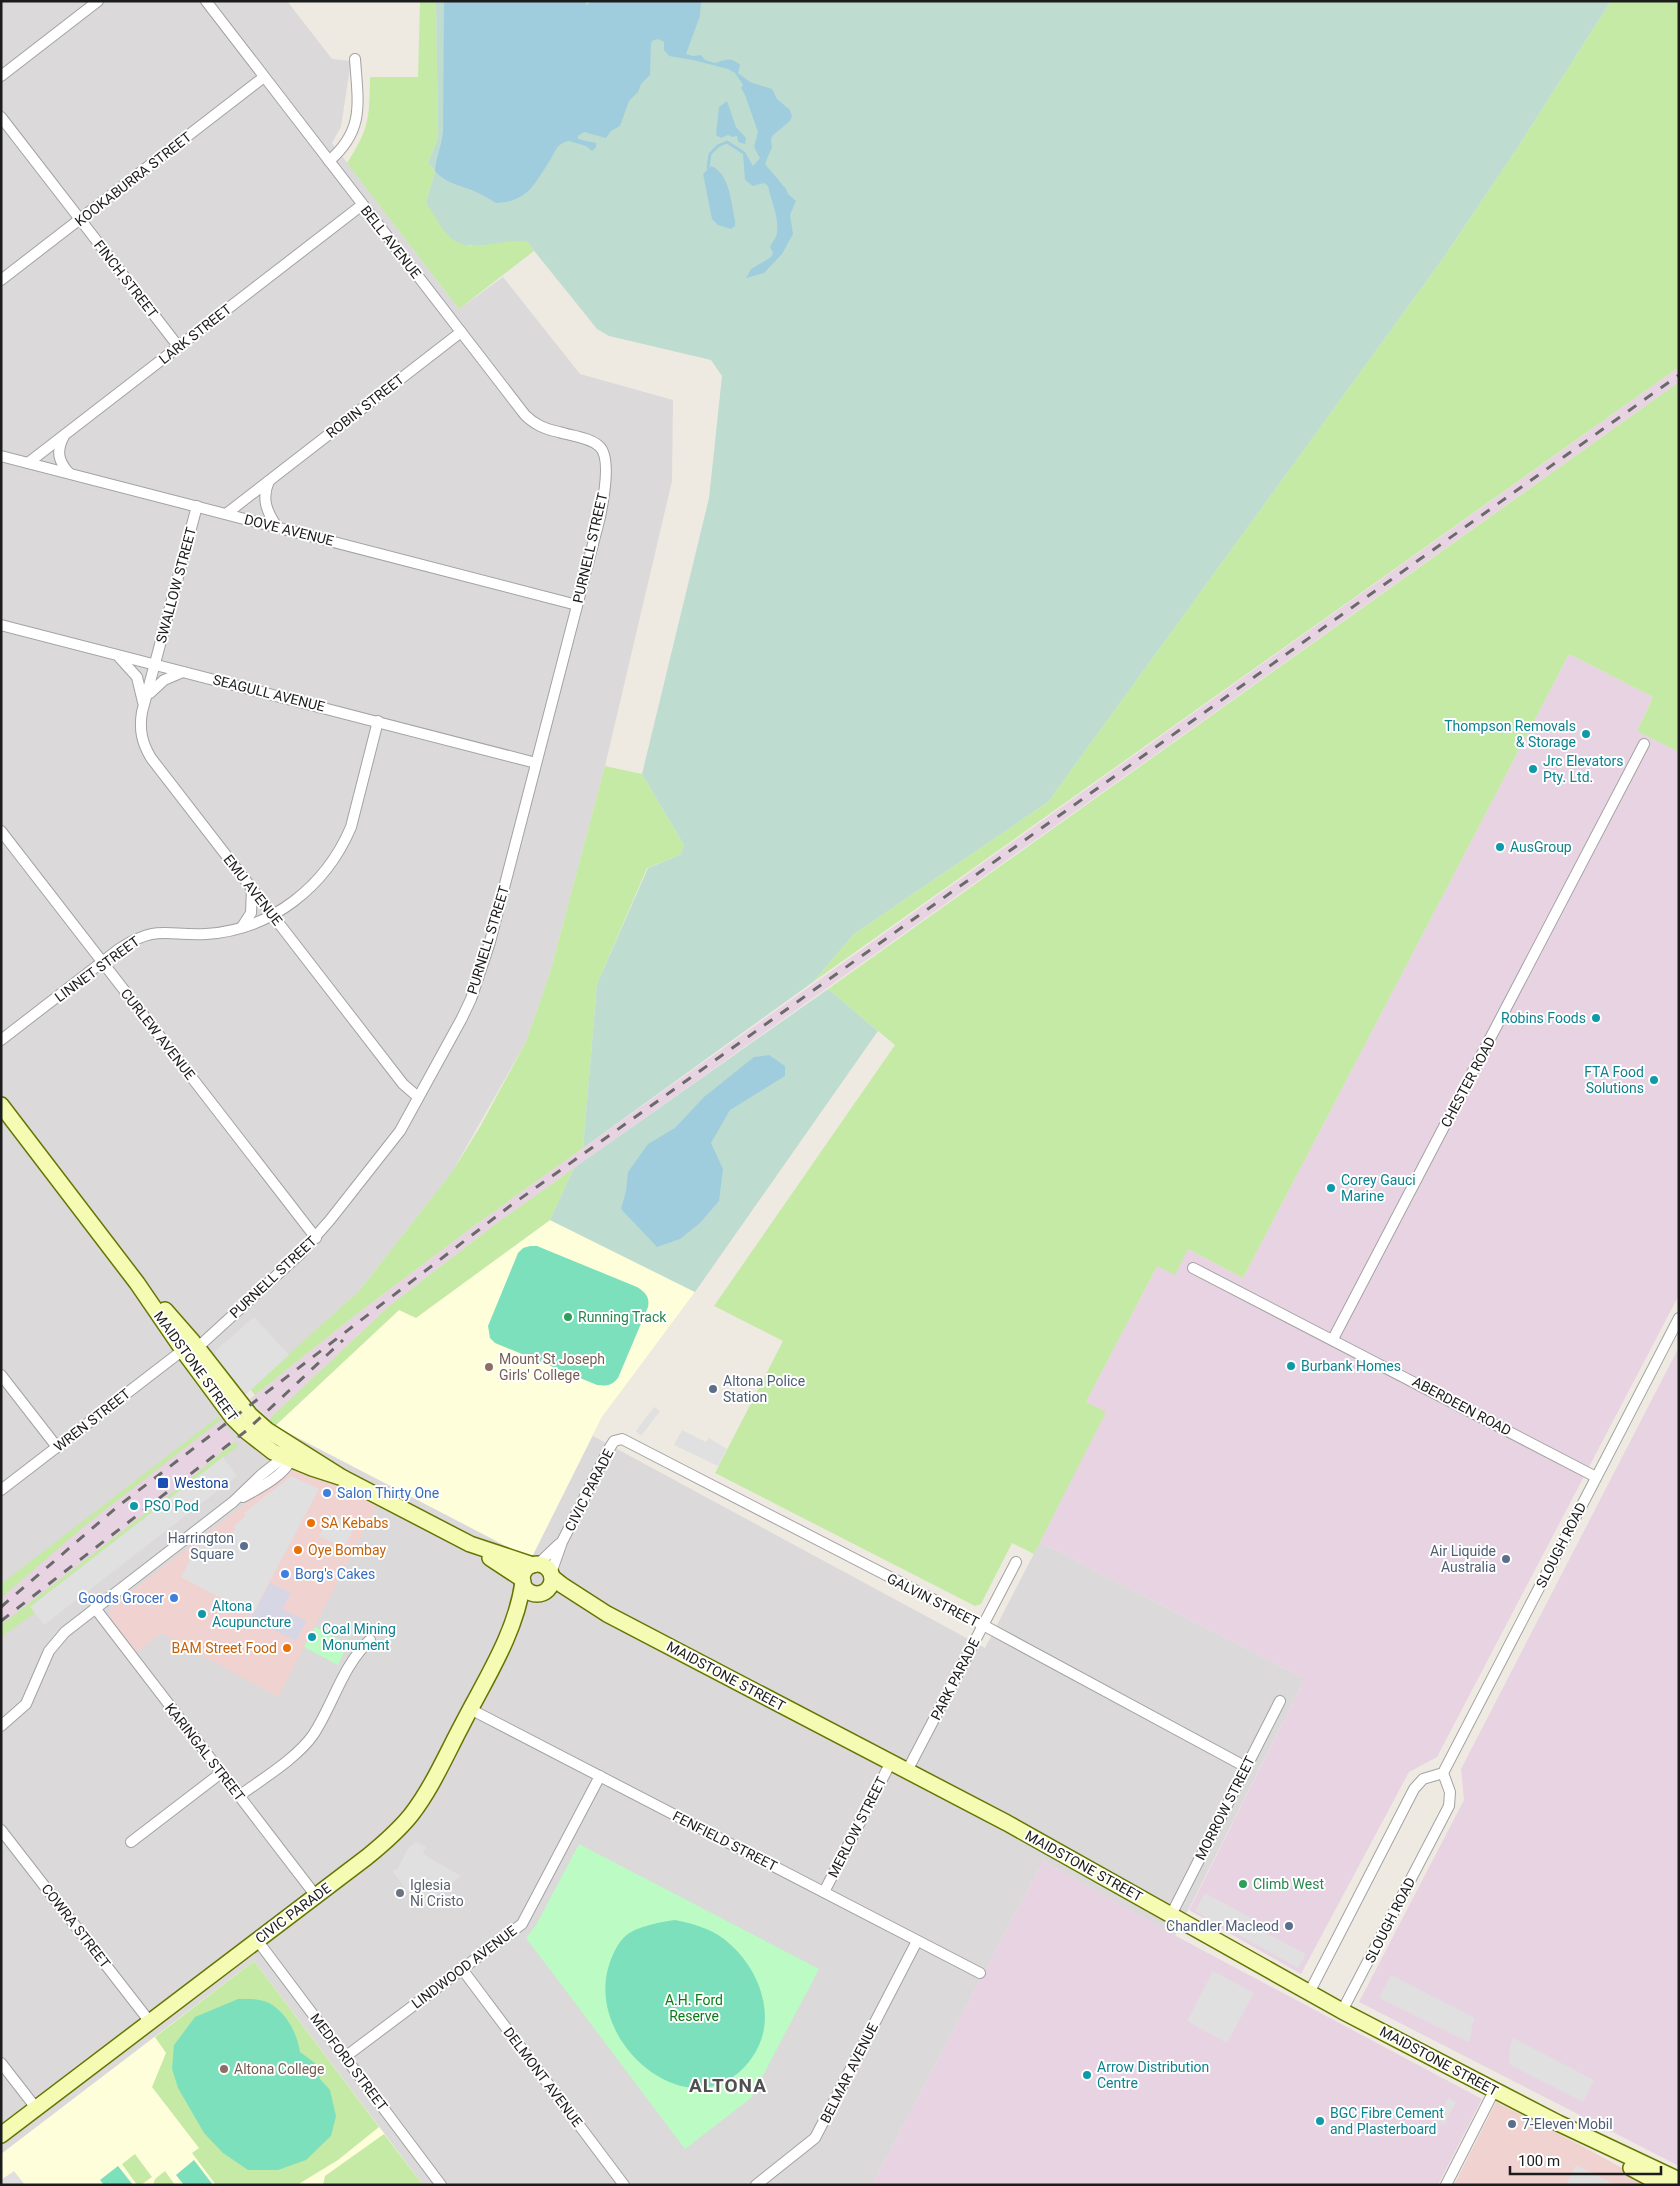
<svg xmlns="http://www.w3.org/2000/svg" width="1680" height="2186" font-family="Roboto,sans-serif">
	<rect width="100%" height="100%" fill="#eeeae2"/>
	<path fill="#dbd9d9" d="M 1,1 L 287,1 L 332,59 L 351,61 L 341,127 L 332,143 L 459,309 L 503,277 L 580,374 L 673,400 L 672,481 L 605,766 L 550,973 L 526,1042 L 452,1172 L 359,1291 L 245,1395 L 276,1426 L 400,1309 L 416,1317 L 550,1220 L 695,1292 L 602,1417 L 593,1436 L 985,1648 L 1040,1542 L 1305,1679 L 1175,1936 L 1043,1861 L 872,2185 L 1,2185 Z"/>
	<g fill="#f0d2d0">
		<path d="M 290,1469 L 299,1469 L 377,1506 L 278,1697 L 161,1633 L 136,1653 L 113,1625 L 109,1616 L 111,1607 Z"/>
		<path d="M 1496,2102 L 1582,2146 L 1653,2185 L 1454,2185 Z"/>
	</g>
	<g fill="#e8d3e3">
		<path d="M 1679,367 L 1679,382 L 494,1225 L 389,1306 L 269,1419 L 250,1399 L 357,1314 L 478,1223 Z"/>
		<path d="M 1569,654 L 1653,697 L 1637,731 L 1679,752 L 1679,1295 L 1437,1757 L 1409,1772 L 1301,1974 L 1189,1910 L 1305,1679 L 1040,1542 L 1105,1413 L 1086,1402 L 1157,1266 L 1188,1249 L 1243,1278 Z"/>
		<path d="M 1679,1347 L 1679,2166 L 1359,2002 L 1464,1800 L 1461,1769 Z"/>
		<path d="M 221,1420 L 235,1442 L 182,1485 L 1,1625 L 1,1598 L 87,1524 Z"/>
		<path d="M 1043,1861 L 1176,1936 L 1482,2099 L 1438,2185 L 872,2185 Z"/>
	</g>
	<g fill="#feffda">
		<path d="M 550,1220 L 695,1292 L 602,1417 L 533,1555 L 527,1557 L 275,1426 L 400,1309 L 416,1317 Z"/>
		<path d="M 254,1961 L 423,2185 L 1,2185 L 1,2154 Z"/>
	</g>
	<g fill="#c5eaa5">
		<path d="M 420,1 L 436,1 L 438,138 L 428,163 L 435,171 L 426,203 L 469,246 L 517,240 L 527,242 L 534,251 L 459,309 L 347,163 C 370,128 369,118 370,77 L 418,77 Z"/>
		<path d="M 1611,1 L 1679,1 L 1679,367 L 813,982 L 854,934 L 1048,802 L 1444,257 L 1516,150 Z"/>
		<path d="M 1679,382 L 1679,752 L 1637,731 L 1653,697 L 1569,654 L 1243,1278 L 1188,1249 L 1175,1275 L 1157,1266 L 1086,1402 L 1106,1412 L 1034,1554 L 1012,1543 L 981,1604 L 975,1606 L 715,1473 L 783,1341 L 714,1306 L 895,1045 L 828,989 Z"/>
		<path d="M 605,766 L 642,774 L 684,845 L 680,855 L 647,868 L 597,984 L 583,1148 L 478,1223 L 357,1314 L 255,1395 L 250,1389 L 359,1291 L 452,1172 L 480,1127 L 526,1042 L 550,973 Z"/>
		<path d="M 574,1168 L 550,1220 L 416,1318 L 399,1310 L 275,1426 L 269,1419 L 389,1306 L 494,1225 Z"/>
		<path d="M 218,1417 L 221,1420 L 87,1524 L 1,1598 L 1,1584 Z"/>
		<path d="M 235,1442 L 238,1446 L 30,1607 L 35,1613 L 1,1637 L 1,1625 L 182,1485 Z"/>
		<path d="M 254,1961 L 379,2127 L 338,2160 L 297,2185 L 216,2185 L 192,2153 L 199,2148 L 152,2087 L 166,2053 L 155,2037 Z"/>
		<path d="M 384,2134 L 423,2185 L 323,2185 L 325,2176 Z"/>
		<path d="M 135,2154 L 152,2177 L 141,2185 L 137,2185 L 122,2164 Z"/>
		<path d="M 165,2171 L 175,2185 L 153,2185 L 155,2179 Z"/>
	</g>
	<g fill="#beddd0">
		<path d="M 436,1 L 1611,1 L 1516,150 L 1444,257 L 1048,802 L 854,934 L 813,982 L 583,1148 L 597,984 L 648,868 L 680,855 L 684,845 L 642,774 L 709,498 L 722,376 L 711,360 L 609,336 L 597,329 L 527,242 C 502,237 467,257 448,235 C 439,226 434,213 426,203 L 435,171 L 428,163 L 438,138 Z"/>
		<path d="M 828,989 L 878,1031 L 695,1292 L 550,1220 L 574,1168 Z"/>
	</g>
	<g fill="#bcfbc3">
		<path d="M 315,1627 L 348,1644 L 338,1665 L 304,1647 Z"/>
		<path d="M 579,1844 L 819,1969 L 751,2098 L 685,2149 L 526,1938 L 536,1925 Z"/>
	</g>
	<g fill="#7de0bd">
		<path d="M 530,1246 L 537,1246 L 637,1287 C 645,1292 650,1297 648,1307 L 618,1378 C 611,1386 607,1386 597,1385 L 495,1343 L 490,1338 L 488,1326 L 518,1253 L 523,1248 Z"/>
		<path d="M 675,1920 C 693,1924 710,1928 724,1939 C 760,1967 780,2020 751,2059 C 694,2137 581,2042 610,1962 C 614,1951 620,1938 631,1932 C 644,1925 661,1922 675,1920 Z"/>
		<path d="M 238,1999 C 248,1999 260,1998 269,2003 C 287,2013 297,2033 300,2052 L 315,2063 L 320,2079 L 330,2090 L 336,2116 L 331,2136 L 306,2160 L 278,2170 L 248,2170 L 223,2153 L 204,2133 L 178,2088 L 172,2069 L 174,2045 L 195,2017 Z"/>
		<path d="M 194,2160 L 213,2185 L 184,2185 L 176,2175 Z"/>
		<path d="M 118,2166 L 133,2185 L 104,2185 L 100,2180 Z"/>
	</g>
	<g fill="#e0e0e0">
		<path d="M 254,1317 L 289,1355 L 245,1395 L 215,1357 L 216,1350 Z"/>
		<path d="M 654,1407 L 660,1411 L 641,1436 L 636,1431 Z"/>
		<path d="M 682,1430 L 706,1442 L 709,1438 L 727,1449 L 718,1466 L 674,1445 Z"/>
		<path d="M 223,1457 L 237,1476 L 44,1625 L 30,1607 Z"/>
		<path d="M 291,1476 L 319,1489 L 252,1615 L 181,1577 L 192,1556 L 198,1551 L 198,1548 L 207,1540 L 216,1544 L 236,1529 L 234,1526 L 245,1517 L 244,1513 Z"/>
		<path d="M 331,1514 L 344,1521 L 347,1517 L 357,1522 L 344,1548 L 319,1536 Z"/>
		<path d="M 416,1842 L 426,1847 L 423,1854 L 461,1876 L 430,1900 L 422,1889 L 412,1897 L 392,1871 L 398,1868 L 408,1848 Z"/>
		<path d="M 1205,1893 L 1258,1922 L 1256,1928 L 1306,1954 L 1298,1968 L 1195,1911 Z"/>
		<path d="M 1213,1971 L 1254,1993 L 1227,2043 L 1187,2021 Z"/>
		<path d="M 1391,1975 L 1475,2018 L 1472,2025 L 1471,2036 L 1468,2042 L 1379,1998 Z"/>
		<path d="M 1513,2038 L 1594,2080 L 1583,2102 L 1509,2064 L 1510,2045 Z"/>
		<path d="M 1448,2098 L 1456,2102 L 1444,2125 L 1436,2120 Z"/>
		<path d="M 1576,2165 L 1616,2185 L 1566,2185 Z"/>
		<path d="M 14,2171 L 25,2185 L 1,2185 L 1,2180 Z"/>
	</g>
	<path fill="#d6d6e4" d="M 270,1583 L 291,1593 L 282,1609 L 306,1621 L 296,1641 L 251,1618 Z"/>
	<g fill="#a0cddd">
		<path d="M 444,1 L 585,1 L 587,5 L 592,1 L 701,1 L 700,16 L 686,54 L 693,56 L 701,55 L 705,60 L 715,63 C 725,60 731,56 740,65 L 738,73 L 750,82 L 772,89 L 777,99 L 790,110 L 792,117 L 789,122 L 773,135 L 771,139 L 772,147 L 765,164 L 786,189 L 788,194 L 796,201 L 790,215 L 793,234 L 782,254 L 764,273 L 746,278 L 751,269 L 771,257 L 773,253 L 770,247 C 772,242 777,237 777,232 C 779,217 771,201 768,186 L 764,183 L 753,186 L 745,180 L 743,154 L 745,152 L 753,166 L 760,158 L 754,147 L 758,132 L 745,95 L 741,88 L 743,85 L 735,73 L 728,69 L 693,60 L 669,56 L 664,50 L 664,42 L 658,39 L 652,41 L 651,44 L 650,75 L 641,84 L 638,92 L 629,101 L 620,126 L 611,131 L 606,138 L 584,132 L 578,136 L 578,139 L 596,143 L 596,147 L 592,151 L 586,146 L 569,141 C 555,144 556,152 549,162 C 533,186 528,201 496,203 C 490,200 485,196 478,193 C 463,185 447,185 435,171 C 436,157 442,145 443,131 Z"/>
		<path d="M 727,101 L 736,127 L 746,138 L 745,144 L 738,142 L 737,136 L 732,137 L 728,135 L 721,138 L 716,135 L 719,107 Z"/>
		<path d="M 711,166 C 730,173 731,203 735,220 L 735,226 L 731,229 L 718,225 L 712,219 L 703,174 Z"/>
		<path d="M 769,1055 L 785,1066 L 785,1076 L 730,1110 L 711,1143 L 723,1169 L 719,1201 L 700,1223 L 680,1239 L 657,1247 L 621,1209 L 626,1191 L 628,1172 L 648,1144 L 675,1128 L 704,1097 L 754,1057 Z"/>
	</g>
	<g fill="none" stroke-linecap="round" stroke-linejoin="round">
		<path stroke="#a0cddd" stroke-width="3" d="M 708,168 L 710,154 L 718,146 L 727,142 L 744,153"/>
		<g stroke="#a3a3a3" stroke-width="12">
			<g id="street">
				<path d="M 1,76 L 98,1"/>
				<path d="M 1,117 L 178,346"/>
				<path d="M 329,161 C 365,130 358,103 355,59"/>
				<path d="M 1,280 L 264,77"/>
				<path d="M 64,436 C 56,451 58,461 69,473"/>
				<path d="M 1,456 L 577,605"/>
				<path d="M 28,463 L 362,205"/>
				<path d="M 269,481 C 261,499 267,512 277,527"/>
				<path d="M 197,506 L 142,712 C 139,730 142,743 151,758 L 403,1084 L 418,1097"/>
				<path d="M 226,514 L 461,332"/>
				<path d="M 1,625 L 536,763"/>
				<path d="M 119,657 L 137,677 L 143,702"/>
				<path d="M 150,693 L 164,680 L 183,672"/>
				<path d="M 1,831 L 316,1238"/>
				<path d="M 242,927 L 251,913 L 252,889"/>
				<path d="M 1,1040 L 119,949 C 157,924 166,936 206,934 C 272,930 326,886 351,827 L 378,721"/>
				<path d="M 1193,1268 L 1596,1477"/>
				<path d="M 1333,1339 L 1644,744"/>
				<path d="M 197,1348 L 300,1254 L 330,1220 L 400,1131 L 462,1018 L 471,999 L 490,942 L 600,517 C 603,502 612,457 599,446 C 589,437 571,436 559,432 C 545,429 535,425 525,415 L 206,1"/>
				<path d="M 1,1375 L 57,1447"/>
				<path d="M 1,1490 L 183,1350"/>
				<path d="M 243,1497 C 259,1488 282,1477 291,1460"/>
				<path d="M 538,1564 L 559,1544"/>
				<path d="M 551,1573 L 562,1542 L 609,1449 L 614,1441 L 622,1439 L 983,1625 L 1246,1767"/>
				<path d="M 95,1608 L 316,1896"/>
				<path d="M 470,1709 L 980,1973"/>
				<path d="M 1,1726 L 26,1704 L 49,1651 L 65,1632 L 233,1502 L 261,1475 L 284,1457"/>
				<path d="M 907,1771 L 1016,1562"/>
				<path d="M 239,1796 C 262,1779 297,1758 313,1735 C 333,1705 342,1666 370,1640"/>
				<path d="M 1,1830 L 150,2022"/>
				<path d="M 131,1842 L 221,1773"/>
				<path d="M 824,1892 L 891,1762"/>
				<path d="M 1171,1915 L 1280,1701"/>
				<path d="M 257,1940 L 441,2185"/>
				<path d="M 462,1969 L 624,2185"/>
				<path d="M 1309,1993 L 1414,1789 L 1423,1779 L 1443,1773 L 1679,1318"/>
				<path d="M 1342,2011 L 1449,1806 L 1450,1792 L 1443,1773"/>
				<path d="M 345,2057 L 522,1924 L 600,1776"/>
				<path d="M 1,2063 L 36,2108"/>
				<path d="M 756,2185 L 815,2138 L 917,1941"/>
				<path d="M 1446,2185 L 1494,2091"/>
			</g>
		</g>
		<g stroke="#657502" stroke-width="18">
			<g id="secondary">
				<path d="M 1,1105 L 137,1283 L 187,1356 L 233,1418 L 246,1431 L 273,1452 L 312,1468 L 343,1478"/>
				<path d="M 165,1310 L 193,1342 L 250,1415 L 267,1430 L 343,1478 L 470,1544 L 533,1565"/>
				<path d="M 490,1558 L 522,1579"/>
				<circle cx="537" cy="1579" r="15"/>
				<path d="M 552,1577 L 562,1585 L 607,1614 L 1007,1823 L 1342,2011 L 1558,2123 L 1679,2180"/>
				<path d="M 1,2135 L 367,1857 C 383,1844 398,1831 411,1815 C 432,1788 446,1755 462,1725 C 485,1680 516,1633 523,1582"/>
				<path d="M 1631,2168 L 1663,2185"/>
			</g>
		</g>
		<use href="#street" stroke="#fff" stroke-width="10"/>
		<use href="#secondary" stroke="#f5fbb3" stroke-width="15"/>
		<g stroke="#6a6a6a" stroke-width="3" stroke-dasharray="10 10" stroke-linecap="butt">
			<path d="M 1,1607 L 117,1507 L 510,1206 L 1679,375"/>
			<path d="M 1,1621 L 246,1431 L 343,1340"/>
		</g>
	</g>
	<g fill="#0f9aa8" stroke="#fff" stroke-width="2">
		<circle cx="1586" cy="734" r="5"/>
		<circle cx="1533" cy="769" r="5"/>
		<circle cx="1500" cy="847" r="5"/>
		<circle cx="1596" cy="1018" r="5"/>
		<circle cx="1654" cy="1080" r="5"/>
		<circle cx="1331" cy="1188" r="5"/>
		<circle cx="1291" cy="1366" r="5"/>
		<circle cx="134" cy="1506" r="5"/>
		<circle cx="202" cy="1614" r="5"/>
		<circle cx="312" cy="1637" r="5"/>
		<circle cx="1087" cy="2075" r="5"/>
		<circle cx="1320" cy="2121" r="5"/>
	</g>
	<g fill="#2e9e5b" stroke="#fff" stroke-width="2">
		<circle cx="568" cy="1317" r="5"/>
		<circle cx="1243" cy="1884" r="5"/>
	</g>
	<g fill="#8d6e63" stroke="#fff" stroke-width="2">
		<circle cx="489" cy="1367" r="5"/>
		<circle cx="224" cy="2069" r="5"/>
	</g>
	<g fill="#5c6f8a" stroke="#fff" stroke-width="2">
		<circle cx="713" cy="1389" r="5"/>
		<circle cx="244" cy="1546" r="5"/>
		<circle cx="1506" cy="1559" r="5"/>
		<circle cx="1289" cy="1926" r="5"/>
		<circle cx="1512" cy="2124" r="5"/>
	</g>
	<rect fill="#1a4fb4" stroke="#fff" stroke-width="2" x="157" y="1477" width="12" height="12" rx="2.5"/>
	<g fill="#3f7fe0" stroke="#fff" stroke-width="2">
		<circle cx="327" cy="1493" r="5"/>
		<circle cx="285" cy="1574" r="5"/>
		<circle cx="174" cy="1598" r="5"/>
	</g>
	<g fill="#e8710a" stroke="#fff" stroke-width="2">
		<circle cx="311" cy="1523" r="5"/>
		<circle cx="298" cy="1550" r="5"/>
		<circle cx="287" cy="1648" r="5"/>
	</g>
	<circle fill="#6b7280" stroke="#fff" stroke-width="2" cx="400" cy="1893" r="5"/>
	<g text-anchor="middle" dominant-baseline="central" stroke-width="4" stroke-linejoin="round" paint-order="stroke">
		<g font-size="14" fill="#1c1c1c" stroke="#fff">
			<text transform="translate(133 179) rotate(-38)">KOOKABURRA STREET</text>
			<text transform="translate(391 242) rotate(52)">BELL AVENUE</text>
			<text transform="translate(126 279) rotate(52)">FINCH STREET</text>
			<text transform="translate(195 334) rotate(-38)">LARK STREET</text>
			<text transform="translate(365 406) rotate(-38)">ROBIN STREET</text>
			<text transform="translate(289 530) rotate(14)">DOVE AVENUE</text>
			<text transform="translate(590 548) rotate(-77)">PURNELL STREET</text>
			<text transform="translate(176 585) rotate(-75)">SWALLOW STREET</text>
			<text transform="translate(269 693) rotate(14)">SEAGULL AVENUE</text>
			<text transform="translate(253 890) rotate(52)">EMU AVENUE</text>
			<text transform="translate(488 940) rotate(-73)">PURNELL STREET</text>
			<text transform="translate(97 969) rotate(-36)">LINNET STREET</text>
			<text transform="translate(158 1034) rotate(52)">CURLEW AVENUE</text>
			<text transform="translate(1468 1082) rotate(-62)">CHESTER ROAD</text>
			<text transform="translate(273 1277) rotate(-43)">PURNELL STREET</text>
			<text transform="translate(196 1366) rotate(54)">MAIDSTONE STREET</text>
			<text transform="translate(1462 1406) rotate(28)">ABERDEEN ROAD</text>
			<text transform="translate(92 1420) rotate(-38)">WREN STREET</text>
			<text transform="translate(589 1490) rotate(-63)">CIVIC PARADE</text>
			<text transform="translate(1561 1545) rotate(-63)">SLOUGH ROAD</text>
			<text transform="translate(933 1600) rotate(27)">GALVIN STREET</text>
			<text transform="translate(726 1676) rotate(28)">MAIDSTONE STREET</text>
			<text transform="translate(955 1679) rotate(-63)">PARK PARADE</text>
			<text transform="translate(205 1752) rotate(52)">KARINGAL STREET</text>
			<text transform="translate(1225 1808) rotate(-63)">MORROW STREET</text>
			<text transform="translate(857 1827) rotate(-63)">MERLOW STREET</text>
			<text transform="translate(725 1841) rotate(27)">FENFIELD STREET</text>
			<text transform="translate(1084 1866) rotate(29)">MAIDSTONE STREET</text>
			<text transform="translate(293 1913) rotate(-37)">CIVIC PARADE</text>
			<text transform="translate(1390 1920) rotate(-63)">SLOUGH ROAD</text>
			<text transform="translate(76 1926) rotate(52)">COWRA STREET</text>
			<text transform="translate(464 1967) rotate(-37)">LINDWOOD AVENUE</text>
			<text transform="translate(1439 2061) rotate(28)">MAIDSTONE STREET</text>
			<text transform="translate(349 2062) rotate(53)">MEDFORD STREET</text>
			<text transform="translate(849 2073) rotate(-63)">BELMAR AVENUE</text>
			<text transform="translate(543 2077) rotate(53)">DELMONT AVENUE</text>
		</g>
		<g font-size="14" fill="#0d838f" stroke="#fff" text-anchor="start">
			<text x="1576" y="726" text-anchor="end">Thompson Removals<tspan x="1576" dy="16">&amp; Storage</tspan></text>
			<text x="1543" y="761">Jrc Elevators<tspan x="1543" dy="16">Pty. Ltd.</tspan></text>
			<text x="1510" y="847">AusGroup</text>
			<text x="1586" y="1018" text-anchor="end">Robins Foods</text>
			<text x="1644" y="1072" text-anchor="end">FTA Food<tspan x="1644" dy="16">Solutions</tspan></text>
			<text x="1341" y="1180">Corey Gauci<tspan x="1341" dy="16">Marine</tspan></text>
			<text x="1301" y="1366">Burbank Homes</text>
			<text x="144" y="1506">PSO Pod</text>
			<text x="212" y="1606">Altona<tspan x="212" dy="16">Acupuncture</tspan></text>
			<text x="322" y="1629">Coal Mining<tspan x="322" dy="16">Monument</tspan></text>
			<text x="1097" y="2067">Arrow Distribution<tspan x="1097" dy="16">Centre</tspan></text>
			<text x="1330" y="2113">BGC Fibre Cement<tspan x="1330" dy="16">and Plasterboard</tspan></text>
		</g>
		<g font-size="14" fill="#27864d" stroke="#fff" text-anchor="start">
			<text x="578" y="1317">Running Track</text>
			<text x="1253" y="1884">Climb West</text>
		</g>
		<g font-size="14" fill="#785e54" stroke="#fff" text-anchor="start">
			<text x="499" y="1359">Mount St Joseph<tspan x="499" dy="16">Girls' College</tspan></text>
			<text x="234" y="2069">Altona College</text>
		</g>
		<g font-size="14" fill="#4e5e75" stroke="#fff" text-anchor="end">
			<text x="723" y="1381" text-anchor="start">Altona Police<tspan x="723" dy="16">Station</tspan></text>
			<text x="234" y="1538">Harrington<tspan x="234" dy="16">Square</tspan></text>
			<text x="1496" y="1551">Air Liquide<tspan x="1496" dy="16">Australia</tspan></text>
			<text x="1279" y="1926">Chandler Macleod</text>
			<text x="1522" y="2124" text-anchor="start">7-Eleven Mobil</text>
		</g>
		<g font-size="14" fill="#164399" stroke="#fff" text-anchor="start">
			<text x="174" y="1483">Westona</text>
		</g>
		<g font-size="14" fill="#366cbe" stroke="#fff" text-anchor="start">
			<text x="337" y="1493">Salon Thirty One</text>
			<text x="295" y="1574">Borg's Cakes</text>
			<text x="164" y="1598" text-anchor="end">Goods Grocer</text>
		</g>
		<g font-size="14" fill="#c56008" stroke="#fff" text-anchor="start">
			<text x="321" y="1523">SA Kebabs</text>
			<text x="308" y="1550">Oye Bombay</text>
			<text x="277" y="1648" text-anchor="end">BAM Street Food</text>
		</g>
		<g font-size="14" fill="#5b616d" stroke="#fff" text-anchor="start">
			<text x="410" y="1885">Iglesia<tspan x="410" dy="16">Ni Cristo</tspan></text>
		</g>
		<g font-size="14" fill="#087d16" stroke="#fff">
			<text x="694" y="2000">A.H. Ford<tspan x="694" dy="16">Reserve</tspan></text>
		</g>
		<g font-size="19" font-weight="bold" letter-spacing="1" fill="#4f4f4f" stroke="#fff">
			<text x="728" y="2085">ALTONA</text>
		</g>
	</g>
	<rect width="1680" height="2186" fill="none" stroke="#1c1c1c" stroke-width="5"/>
	<path d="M1510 2166v8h151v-8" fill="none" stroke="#1c1c1c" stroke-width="2.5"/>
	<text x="1518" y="2166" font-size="15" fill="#1c1c1c" stroke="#ffffff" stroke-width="4" paint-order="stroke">100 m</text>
</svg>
